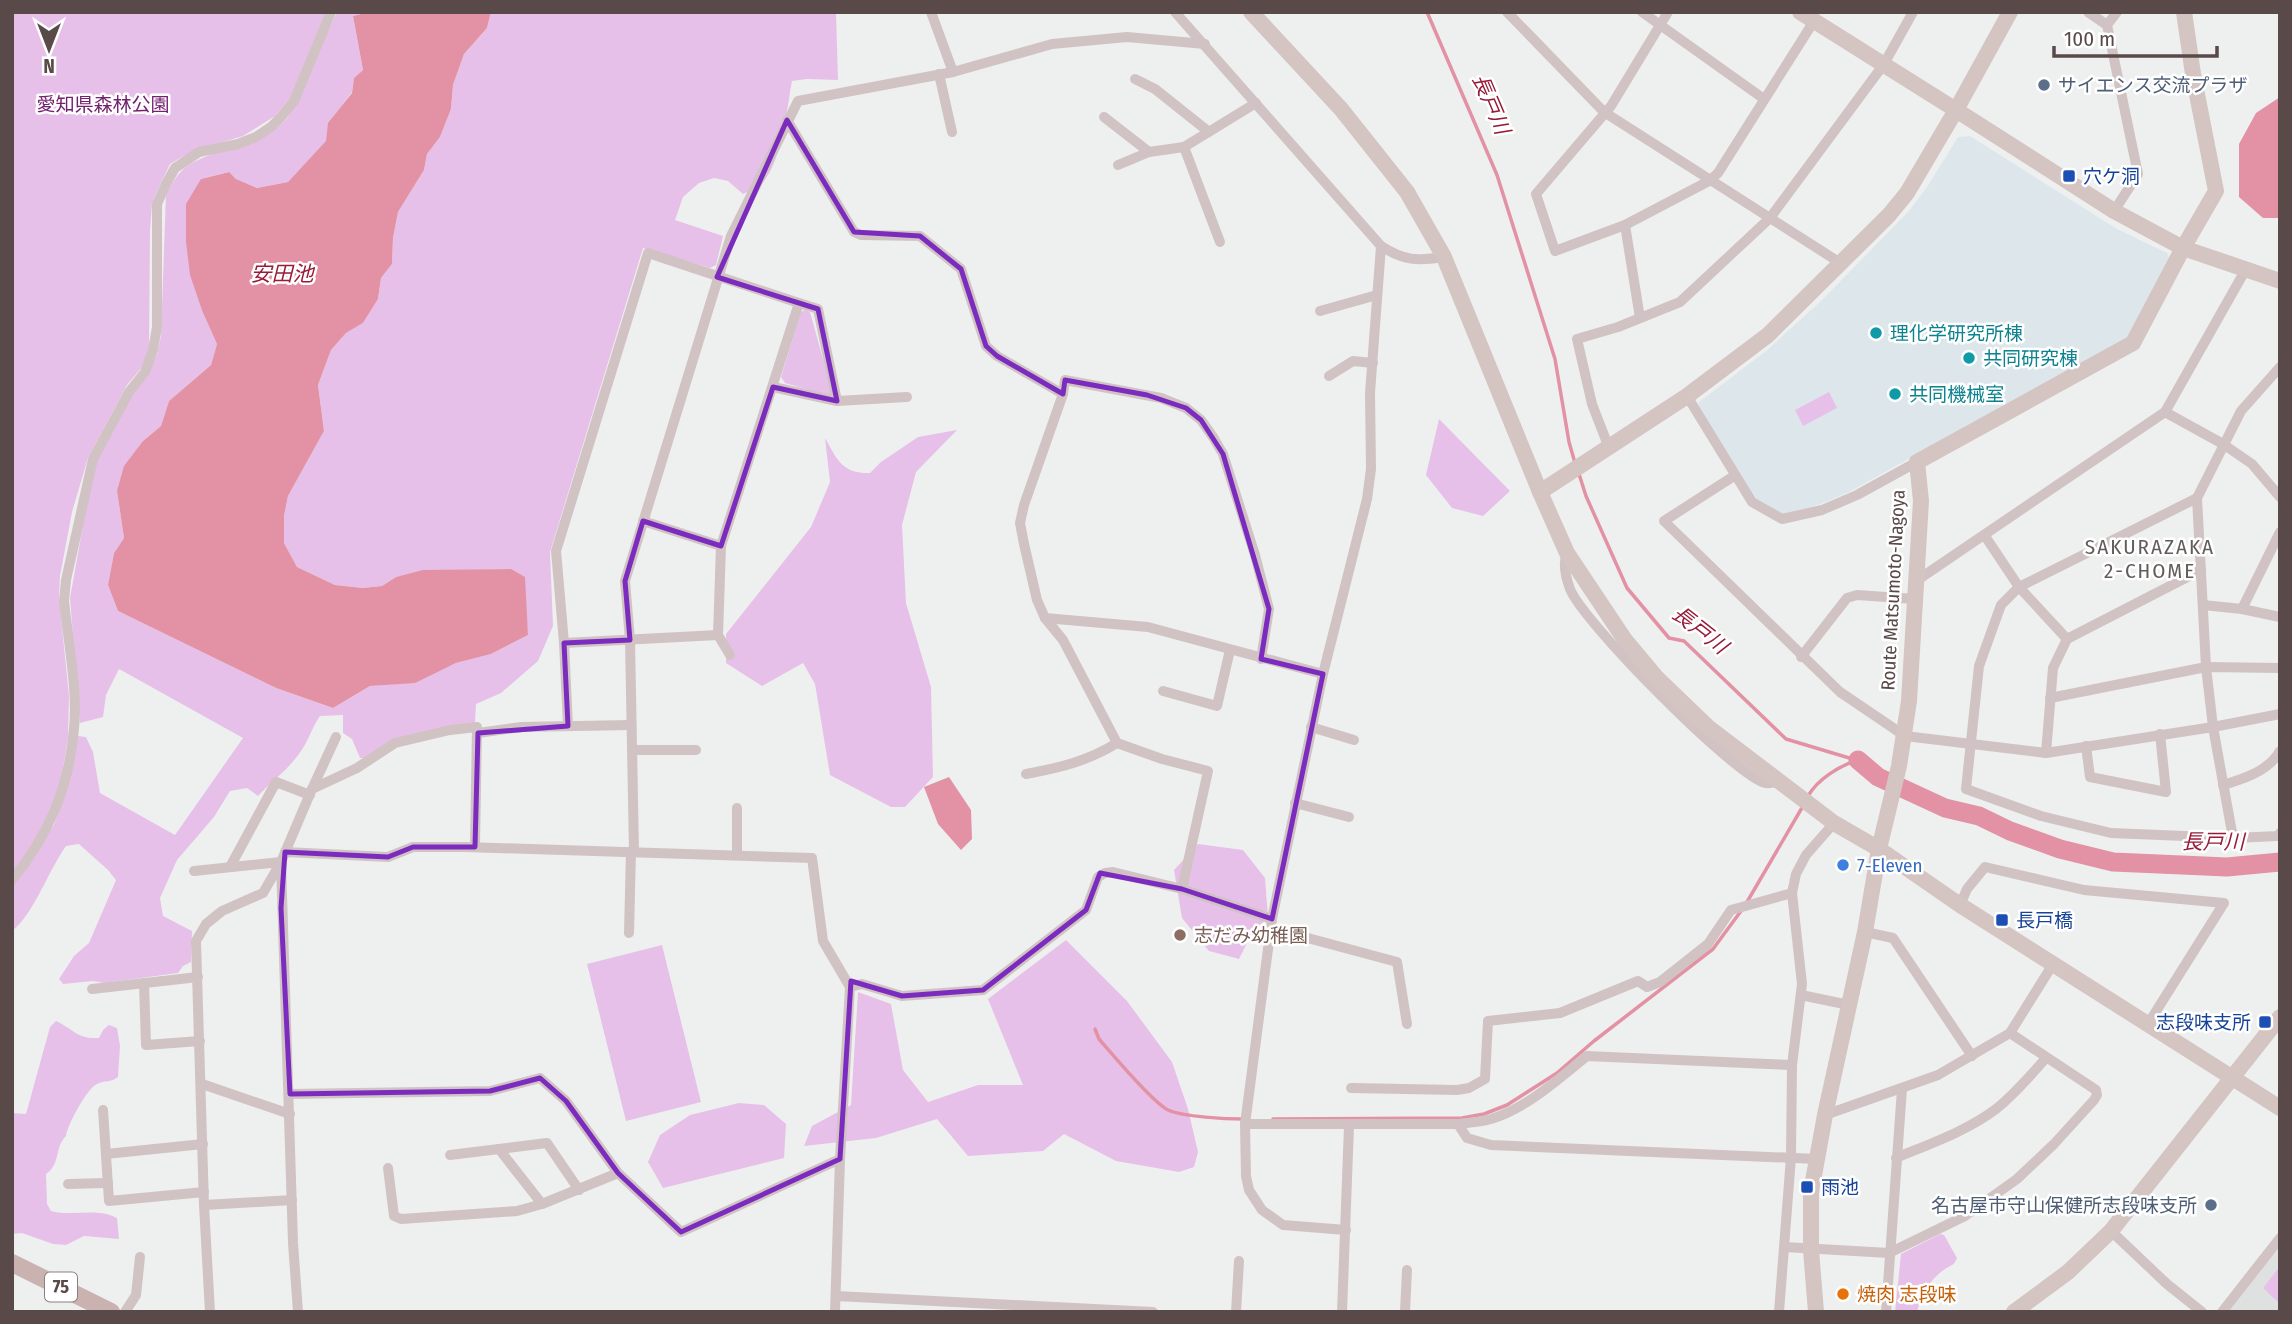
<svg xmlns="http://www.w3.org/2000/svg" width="2292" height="1324" font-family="'Fira Sans Condensed','Noto Sans JP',sans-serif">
	<rect width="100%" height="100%" fill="#eef0ef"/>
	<path fill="#dde7eb" d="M 1970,136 L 2117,229 L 2167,253 L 2170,259 L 2129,337 L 1849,492 L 1821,504 L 1784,515 L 1755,500 L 1698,409 L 1699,402 L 1766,351 L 1820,302 L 1908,212 L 1927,187 L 1958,137 Z"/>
	<path fill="#dfe1e0" d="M 2280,1244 L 2280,1312 L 2227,1312 Z"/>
	<g fill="#e7c0e9">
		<path d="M 12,12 L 326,12 L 291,97 L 275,116 L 243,136 L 199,149 L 180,158 L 170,164 L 157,191 L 152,204 L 150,231 L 149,347 L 143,366 L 127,385 L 88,458 L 72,512 L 60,576 L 59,597 L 69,696 L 68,738 L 59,793 L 47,824 L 12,874 Z"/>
		<path d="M 337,12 L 369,12 L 353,16 L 363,70 L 354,78 L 352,92 L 329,123 L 327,141 L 288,182 L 257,188 L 236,179 L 228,172 L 201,179 L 203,313 L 217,344 L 211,365 L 169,401 L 161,426 L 143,441 L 117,491 L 124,538 L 114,553 L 108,585 L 118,611 L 276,688 L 333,708 L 370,686 L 415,682 L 456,663 L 491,654 L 528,635 L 526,612 L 511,569 L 463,570 L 396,577 L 382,586 L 363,588 L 335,585 L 297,567 L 284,543 L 284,516 L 288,496 L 324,431 L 318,385 L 331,350 L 346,333 L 363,323 L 378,299 L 381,278 L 392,264 L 393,238 L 398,212 L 424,170 L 427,154 L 440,137 L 451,109 L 453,85 L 464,54 L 487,28 L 491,12 L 836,12 L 838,80 L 807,79 L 792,81 C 787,108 781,170 758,187 C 755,190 747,192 743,194 L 728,181 L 714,178 L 699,183 L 683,197 L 675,220 L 723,236 L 716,265 L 710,268 L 643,248 L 550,552 L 553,626 L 538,661 L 501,693 L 476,704 L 475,723 L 395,739 L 367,758 L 360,758 L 352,739 L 343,733 L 343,715 L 320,716 C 312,727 309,740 301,751 C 289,769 273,780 258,796 L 247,788 L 230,791 L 214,817 L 177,860 L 160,898 L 163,916 L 192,931 L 191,962 L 183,966 L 178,973 L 104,983 L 93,981 L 63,984 L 59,979 L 74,956 L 89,943 L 116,880 L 108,870 L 79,844 L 66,846 C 48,871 34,914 12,931 L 12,885 L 54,825 L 65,793 L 78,736 L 86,737 L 93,752 L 100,793 L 175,835 L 243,738 L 119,669 L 106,695 L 103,717 L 80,723 L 70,598 L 85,514 L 97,460 L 126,405 L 157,355 L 161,336 L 166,193 C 172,184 177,174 186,167 C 219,144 259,151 288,117 Z"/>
		<path d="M 805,310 L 810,312 L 833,395 L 830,396 L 785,383 L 781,377 L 801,312 Z"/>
		<path d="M 1829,392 L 1837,408 L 1803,426 L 1795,410 Z"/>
		<path d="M 1439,419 L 1510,491 L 1483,516 L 1452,508 L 1426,475 Z"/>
		<path d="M 957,430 L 916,472 L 902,525 L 906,603 L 931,687 L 933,777 L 905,807 L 891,807 L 830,775 L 815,684 L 803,663 L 762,686 L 726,663 L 726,634 L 811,527 L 830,482 L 825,438 C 837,459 842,474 870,473 L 881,462 L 918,437 Z"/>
		<path d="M 1198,844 L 1243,850 L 1265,878 L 1268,917 L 1251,935 L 1239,959 L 1209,951 L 1182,918 L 1174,870 Z"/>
		<path d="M 1066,940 L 1127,1001 L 1172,1062 L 1188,1109 L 1198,1152 L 1194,1167 L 1179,1172 L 1116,1161 L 1064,1134 L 1043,1151 L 968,1156 L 937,1119 L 876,1138 L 804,1146 L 812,1126 L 851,1105 L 858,992 L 891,1004 L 903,1070 L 928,1102 L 978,1085 L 1023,1085 L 988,999 Z"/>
		<path d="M 662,945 L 701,1102 L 626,1121 L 587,964 Z"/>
		<path d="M 56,1021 C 74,1029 76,1039 99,1038 L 103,1030 L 109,1025 L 117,1028 L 120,1046 L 118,1077 C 111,1083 105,1080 97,1084 C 87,1088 67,1126 66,1136 C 54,1148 61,1164 46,1174 L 47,1204 L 51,1211 C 73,1217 96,1207 117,1218 L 119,1239 L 84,1236 L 66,1245 L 53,1244 L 22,1233 L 12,1234 L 12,1113 L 26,1114 L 50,1027 Z"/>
		<path d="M 739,1103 L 764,1105 L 786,1124 L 784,1158 L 663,1188 L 648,1162 L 660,1135 L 690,1115 Z"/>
		<path d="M 1940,1234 L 1944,1235 L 1957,1258 C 1954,1266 1951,1265 1945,1269 C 1930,1279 1921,1295 1917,1312 L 1895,1312 L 1901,1254 Z"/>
		<path d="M 2280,1266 L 2280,1304 L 2263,1288 Z"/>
	</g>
	<g fill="#e292a4">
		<path d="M 369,12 L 391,14 L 393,12 L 491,12 L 487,28 L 464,54 L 453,85 L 451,109 L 440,137 L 427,154 L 424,170 L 398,212 L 393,238 L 392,264 L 381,278 L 378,299 L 363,323 L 346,333 L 331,350 L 318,385 L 324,431 L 288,496 L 284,516 L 284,543 L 297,567 L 335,585 L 363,588 L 382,586 L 396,577 L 423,570 L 511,569 L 525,577 L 528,635 L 491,654 L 456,663 L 415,683 L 370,686 L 333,708 L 276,688 L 118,611 L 108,585 L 114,553 L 124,538 L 117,491 L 124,466 L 143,441 L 161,426 L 169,401 L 211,365 L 217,344 L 203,313 L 190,275 L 186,242 L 186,204 L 201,179 L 229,172 L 236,179 L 257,188 L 288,182 L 326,141 L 328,123 L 352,93 L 354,78 L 363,70 L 353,16 Z"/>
		<path d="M 2280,97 L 2280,218 L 2263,218 L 2239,197 L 2239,144 L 2256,113 Z"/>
		<path d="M 949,777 L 971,810 L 972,839 L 961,850 L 938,824 L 924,787 Z"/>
	</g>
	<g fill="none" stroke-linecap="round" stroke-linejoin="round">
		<g stroke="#e292a4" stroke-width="3.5">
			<path d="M 1427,12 L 1497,175 L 1555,359 L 1569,442 L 1575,463"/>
			<path d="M 1579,474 L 1586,496 L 1627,588 L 1669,638 L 1684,641 L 1786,739 L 1856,760"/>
			<path d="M 1808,796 C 1818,779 1839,766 1858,760"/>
			<path d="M 1747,902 L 1803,806"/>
			<path d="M 1095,1029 L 1099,1039 C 1113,1055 1152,1102 1168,1110 C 1184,1117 1226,1119 1244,1119"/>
			<path d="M 1273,1119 L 1462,1118 L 1484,1114 L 1507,1105 L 1557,1073 L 1594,1041 L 1713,949 L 1741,911"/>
		</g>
		<path stroke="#e292a4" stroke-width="19" d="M 1858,760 L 1878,777 L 1945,808 L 1979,816 L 2010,831 L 2060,849 L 2113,862 L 2227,867 L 2280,862"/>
		<g stroke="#d1c3c3" stroke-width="10">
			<path d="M 931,12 L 953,72"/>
			<path d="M 1175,12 L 1381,246 C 1404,261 1417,261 1444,257"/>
			<path d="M 1507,12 L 1604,112 L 1842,264"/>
			<path d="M 1642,12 L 1764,99"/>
			<path d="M 1668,12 L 1611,106 L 1536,194 L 1555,251 L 1625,225 L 1709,181 L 1718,173 L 1814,21"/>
			<path d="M 2088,12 L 2107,25 L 2138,174 L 2114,211"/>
			<path d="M 2107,25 L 2117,12"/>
			<path d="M 939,74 L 952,132"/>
			<path d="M 1135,79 L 1155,89 L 1209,132"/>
			<path d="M 1104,117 L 1149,152"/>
			<path d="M 787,120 L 854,232 L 861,235 L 920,236 L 961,269 L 986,346 L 997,356 L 1063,394"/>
			<path d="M 1184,147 L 1220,242"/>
			<path d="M 1118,165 L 1149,152 L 1184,147 L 1256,103"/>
			<path d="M 1625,225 L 1640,318"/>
			<path d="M 1381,246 L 1370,393 L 1371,469 L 1367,499 L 1323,674 L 1272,919 L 1245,1124 L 1458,1124 C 1468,1123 1480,1122 1491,1119 C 1527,1108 1558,1079 1587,1056 L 1792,1065"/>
			<path d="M 799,303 L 818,309 L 837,401"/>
			<path d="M 1320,311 L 1377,295"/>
			<path d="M 1329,376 L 1353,361 L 1373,363"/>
			<path d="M 773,387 L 837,401 L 907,397"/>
			<path d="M 1687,396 L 1752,502 L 1782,519 L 1822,510 L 1857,495 L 1917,462"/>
			<path d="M 2165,412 L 2223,444 L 2252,464 L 2280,497"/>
			<path d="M 1609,448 L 1592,404 L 1577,339 L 1618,327 L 1680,302 L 1770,218 L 1884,64 L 1913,12"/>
			<path d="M 1734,476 L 1664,521 L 1840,692 L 1905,736 L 2046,753 L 2213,727 L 2280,714"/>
			<path d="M 2197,498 L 2019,587 L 2001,605 L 1979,666 L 1966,789 L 2041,816 L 2111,833 L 2233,838 L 2278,836 L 2280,833"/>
			<path d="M 643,521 L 721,546"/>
			<path d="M 1985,536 L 2019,587 L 2067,639"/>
			<path d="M 1567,553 C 1562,564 1566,578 1570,589 C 1583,622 1733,774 1765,783 C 1769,784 1776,782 1781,781"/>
			<path d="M 1916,581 L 2165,412 L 2246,269"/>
			<path d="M 2203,605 L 2242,609 L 2280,617"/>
			<path d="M 2242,609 L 2280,532"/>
			<path d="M 1045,618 L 1148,627 L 1323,674"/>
			<path d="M 718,635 L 730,655"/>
			<path d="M 564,643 L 718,635 L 721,546 L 799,303 L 648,253 L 556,551 L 564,643 L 568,726"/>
			<path d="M 1801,657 L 1847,598 L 1857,595 L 1915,599"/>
			<path d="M 1163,691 L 1217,706 L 1230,650"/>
			<path d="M 2050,698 L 2206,667 L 2280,668"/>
			<path d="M 1311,727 L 1354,740"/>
			<path d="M 478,733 L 521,727 L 631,725"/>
			<path d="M 2086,746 L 2090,777 L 2166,792 L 2160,734"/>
			<path d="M 632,750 L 696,750"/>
			<path d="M 2046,753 L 2053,668 L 2067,639 L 2201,570"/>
			<path d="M 1026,774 C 1059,768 1088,761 1117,743"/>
			<path d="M 2223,785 C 2243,779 2269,771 2280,751"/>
			<path d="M 312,789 L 336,737"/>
			<path d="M 1295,803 L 1349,817"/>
			<path d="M 2233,838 L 2213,727 L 2206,667 L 2197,498 L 2241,411 L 2280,367"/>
			<path d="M 634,851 L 630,640 L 625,581 L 731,236 L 798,101 L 953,72 L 1052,44 L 1127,37 L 1205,44"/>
			<path d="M 285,852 L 388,857 L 413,847 L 465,847 L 812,858 L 823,941 L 850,987 L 840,1159 L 835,1312"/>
			<path d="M 737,855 L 737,808"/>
			<path d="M 281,863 L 293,1243 L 298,1312"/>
			<path d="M 230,867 L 276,782 L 310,795"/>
			<path d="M 194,871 L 281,862"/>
			<path d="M 12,880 C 49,835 69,787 74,729 C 78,691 68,640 64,601 L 66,580 L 93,459 L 129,392 L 145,372 L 153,350 L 157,327 L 157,204 L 166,184 L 175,168 L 199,152 L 238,144 L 256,137 L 271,127 L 281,117 L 294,101 L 331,12"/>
			<path d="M 1182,889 L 1208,771 L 1162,759 L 1117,743 L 1063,640 L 1045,618 L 1037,600 L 1024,544 L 1020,523 L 1024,505 L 1063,394 L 1065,380 L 1161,398 L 1186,408 L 1201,420 L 1213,437 L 1223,454 L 1255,555 L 1269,609 L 1261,659"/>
			<path d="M 1960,905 L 1967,889 L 1985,867 L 2084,890 L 2224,903 L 2148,1024"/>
			<path d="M 1271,928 L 1397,962 L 1407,1024"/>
			<path d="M 1865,932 L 1893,938 L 1972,1056"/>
			<path d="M 629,933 L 631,851"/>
			<path d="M 144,983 L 146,1045 L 200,1041"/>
			<path d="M 850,987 L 862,984 L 902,996 L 983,990 L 1086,910 L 1098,877 L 1105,873 L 1113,872 L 1182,889 L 1272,919"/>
			<path d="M 92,989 L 198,977"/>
			<path d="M 1801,995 L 1849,1005"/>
			<path d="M 202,1084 L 290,1114"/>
			<path d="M 1351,1088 L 1457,1090 L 1469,1088 L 1485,1079 L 1488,1021 L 1560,1013 L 1638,981 L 1647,987 L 1660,982 L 1708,944 L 1731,910 L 1792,893"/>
			<path d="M 290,1094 L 490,1091 L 540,1078 L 566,1101 L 618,1173 L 681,1232 L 840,1159"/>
			<path d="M 103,1110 L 109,1201 L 204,1192"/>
			<path d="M 1825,1115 L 1938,1075 L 2010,1033 L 2053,964"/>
			<path d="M 1245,1124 L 1246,1176 L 1249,1190 L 1262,1210 L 1283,1225 L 1346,1230"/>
			<path d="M 1458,1124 L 1467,1138 L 1491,1145 L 1817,1159"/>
			<path d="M 106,1154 L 203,1144"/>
			<path d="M 450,1155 L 499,1149"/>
			<path d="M 1896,1158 C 1929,1144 1967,1131 1996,1109 C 2015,1094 2030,1076 2046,1058"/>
			<path d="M 388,1168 L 394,1216 L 401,1219 L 517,1211 L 542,1204 L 618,1173"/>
			<path d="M 68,1184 L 108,1183"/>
			<path d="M 542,1204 L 499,1149 L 547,1143 L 579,1190"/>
			<path d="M 204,1205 L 292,1200"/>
			<path d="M 2111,1231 L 2167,1284 L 2202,1312"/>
			<path d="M 1785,1247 L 1889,1253 L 1965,1216 L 2017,1179 L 2054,1144 L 2094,1100 L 2097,1095 L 2096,1090 L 2010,1033"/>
			<path d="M 836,1296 L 1153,1312"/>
			<path d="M 125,1312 L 136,1295 L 140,1257"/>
			<path d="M 210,1312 L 204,1205 L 196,941 L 206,924 L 222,911 L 263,893 L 281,862 L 312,789 L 357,768 L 395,743 L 450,730 L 477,727 L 475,847"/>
			<path d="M 1236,1312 L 1239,1261"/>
			<path d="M 1342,1312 L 1349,1126"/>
			<path d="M 1405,1312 L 1407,1270"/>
			<path d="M 1779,1312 L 1791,1157 L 1792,1065 L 1802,984 L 1792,893 L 1796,874 L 1806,855 L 1834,823"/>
			<path d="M 1886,1312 L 1902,1089"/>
			<path d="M 2222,1312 L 2280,1238"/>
		</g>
		<g stroke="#d4c4c2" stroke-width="16">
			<path d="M 1251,12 L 1341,109 L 1407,192 L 1444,257 L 1540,492 L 1567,553 L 1625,640 L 1656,677 L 1708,727 L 1834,823 L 1879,849 L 1960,905 L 2280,1108"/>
			<path d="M 2010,12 L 1956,110 L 2114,211 L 2183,248 L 2280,281"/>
			<path d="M 1540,492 L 1687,396 L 1768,335 L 1889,215 L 1907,193 L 1956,110 L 1800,12"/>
			<path d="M 1816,1312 L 1811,1250 L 1811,1192 L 1825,1115 L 1865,932 L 1879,849 L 1899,766 L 1909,701 L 1921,501 L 1917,462 L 2133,343 L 2183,248 L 2216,191 L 2193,74 L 2184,12"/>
			<path d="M 2014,1312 L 2068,1272 L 2111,1231 L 2280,1017"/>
		</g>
		<path stroke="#cab2b0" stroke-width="18" d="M 12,1263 L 111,1312"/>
	</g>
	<path fill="none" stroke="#7b2cbf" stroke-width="5" stroke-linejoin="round" d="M 787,120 L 854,232 L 920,236 L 961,269 L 986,346 L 997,356 L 1063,394 L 1065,380 L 1147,395 L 1186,408 L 1201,420 L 1223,454 L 1269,609 L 1261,659 L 1323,674 L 1272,919 L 1182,889 L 1100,873 L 1086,910 L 983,990 L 902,996 L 851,981 L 840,1159 L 681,1232 L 618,1173 L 566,1101 L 540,1078 L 490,1091 L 290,1094 L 281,908 L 285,852 L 388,857 L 413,847 L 475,847 L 478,733 L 568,726 L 564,643 L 630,640 L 625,581 L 643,521 L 721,546 L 773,387 L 837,401 L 818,309 L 717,277 Z"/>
	<g fill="#5c6f8a" stroke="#fff" stroke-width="2.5">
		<circle cx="2044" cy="85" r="7"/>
		<circle cx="2211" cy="1205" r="7"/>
	</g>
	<g fill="#1a4fb4" stroke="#fff" stroke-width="2.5">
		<rect x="2062" y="169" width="14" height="14" rx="3.5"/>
		<rect x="1995" y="913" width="14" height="14" rx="3.5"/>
		<rect x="2258" y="1015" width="14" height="14" rx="3.5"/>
		<rect x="1800" y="1180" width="14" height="14" rx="3.5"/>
	</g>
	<g fill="#0f9aa8" stroke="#fff" stroke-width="2.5">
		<circle cx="1876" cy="333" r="7"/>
		<circle cx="1969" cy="358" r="7"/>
		<circle cx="1895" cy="394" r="7"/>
	</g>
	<circle fill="#3f7fe0" stroke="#fff" stroke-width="2.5" cx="1843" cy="865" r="7"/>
	<circle fill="#8d6e63" stroke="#fff" stroke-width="2.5" cx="1180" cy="935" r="7"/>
	<circle fill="#e8710a" stroke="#fff" stroke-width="2.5" cx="1843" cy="1294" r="7"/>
	<g text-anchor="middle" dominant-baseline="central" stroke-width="5" stroke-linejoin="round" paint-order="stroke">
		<rect fill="#fff" stroke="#8b807f" stroke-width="2" x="45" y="1272.5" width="32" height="29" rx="5"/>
		<g font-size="18" font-weight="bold" fill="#594948">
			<text x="61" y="1287">75</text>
		</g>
		<g font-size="19" fill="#4e5e75" stroke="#fff" text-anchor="start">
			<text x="2058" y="85">サイエンス交流プラザ</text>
			<text x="2197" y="1205" text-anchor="end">名古屋市守山保健所志段味支所</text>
		</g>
		<g font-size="19" fill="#72216d" stroke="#fff">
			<text x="103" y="104">愛知県森林公園</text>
		</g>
		<g font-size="19" fill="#164399" stroke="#fff" text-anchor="start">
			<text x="2083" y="176">穴ケ洞</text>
			<text x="2016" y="920">長戸橋</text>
			<text x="2251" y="1022" text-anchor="end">志段味支所</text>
			<text x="1821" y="1187">雨池</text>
		</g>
		<g font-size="19" fill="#0d838f" stroke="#fff" text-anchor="start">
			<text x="1890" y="333">理化学研究所棟</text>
			<text x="1983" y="358">共同研究棟</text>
			<text x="1909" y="394">共同機械室</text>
		</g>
		<g font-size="19" fill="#594948" stroke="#fff">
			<text transform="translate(1893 590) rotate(-87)">Route Matsumoto-Nagoya</text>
		</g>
		<g font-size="19" fill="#366cbe" stroke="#fff" text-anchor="start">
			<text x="1857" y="865">7-Eleven</text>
		</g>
		<g font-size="19" fill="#785e54" stroke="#fff" text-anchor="start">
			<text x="1194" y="935">志だみ幼稚園</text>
		</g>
		<g font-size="19" fill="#c56008" stroke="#fff" text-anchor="start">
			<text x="1857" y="1294">焼肉 志段味</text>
		</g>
		<g font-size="21" font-style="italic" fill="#981c38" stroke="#fff">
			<text transform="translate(1491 104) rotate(67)">長戸川</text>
			<text x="282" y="274">安田池</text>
			<text transform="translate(1700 630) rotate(38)">長戸川</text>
			<text x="2213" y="842">長戸川</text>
		</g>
		<g font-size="21" letter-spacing="2" fill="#625c5b" stroke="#fff">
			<text x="2150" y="547">SAKURAZAKA<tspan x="2150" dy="24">2-CHOME</tspan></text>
		</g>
	</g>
	<rect width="2292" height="1324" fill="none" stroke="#594948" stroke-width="28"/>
	<g transform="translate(49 49) rotate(180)" stroke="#ffffff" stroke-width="5" paint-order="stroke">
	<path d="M0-5L12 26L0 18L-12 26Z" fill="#594948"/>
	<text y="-10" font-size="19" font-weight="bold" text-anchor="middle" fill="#594948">N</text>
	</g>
	<path d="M2054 46v10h163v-10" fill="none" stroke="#594948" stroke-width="3.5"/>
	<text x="2064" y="46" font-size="21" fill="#594948" stroke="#ffffff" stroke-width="5" paint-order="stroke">100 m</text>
</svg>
